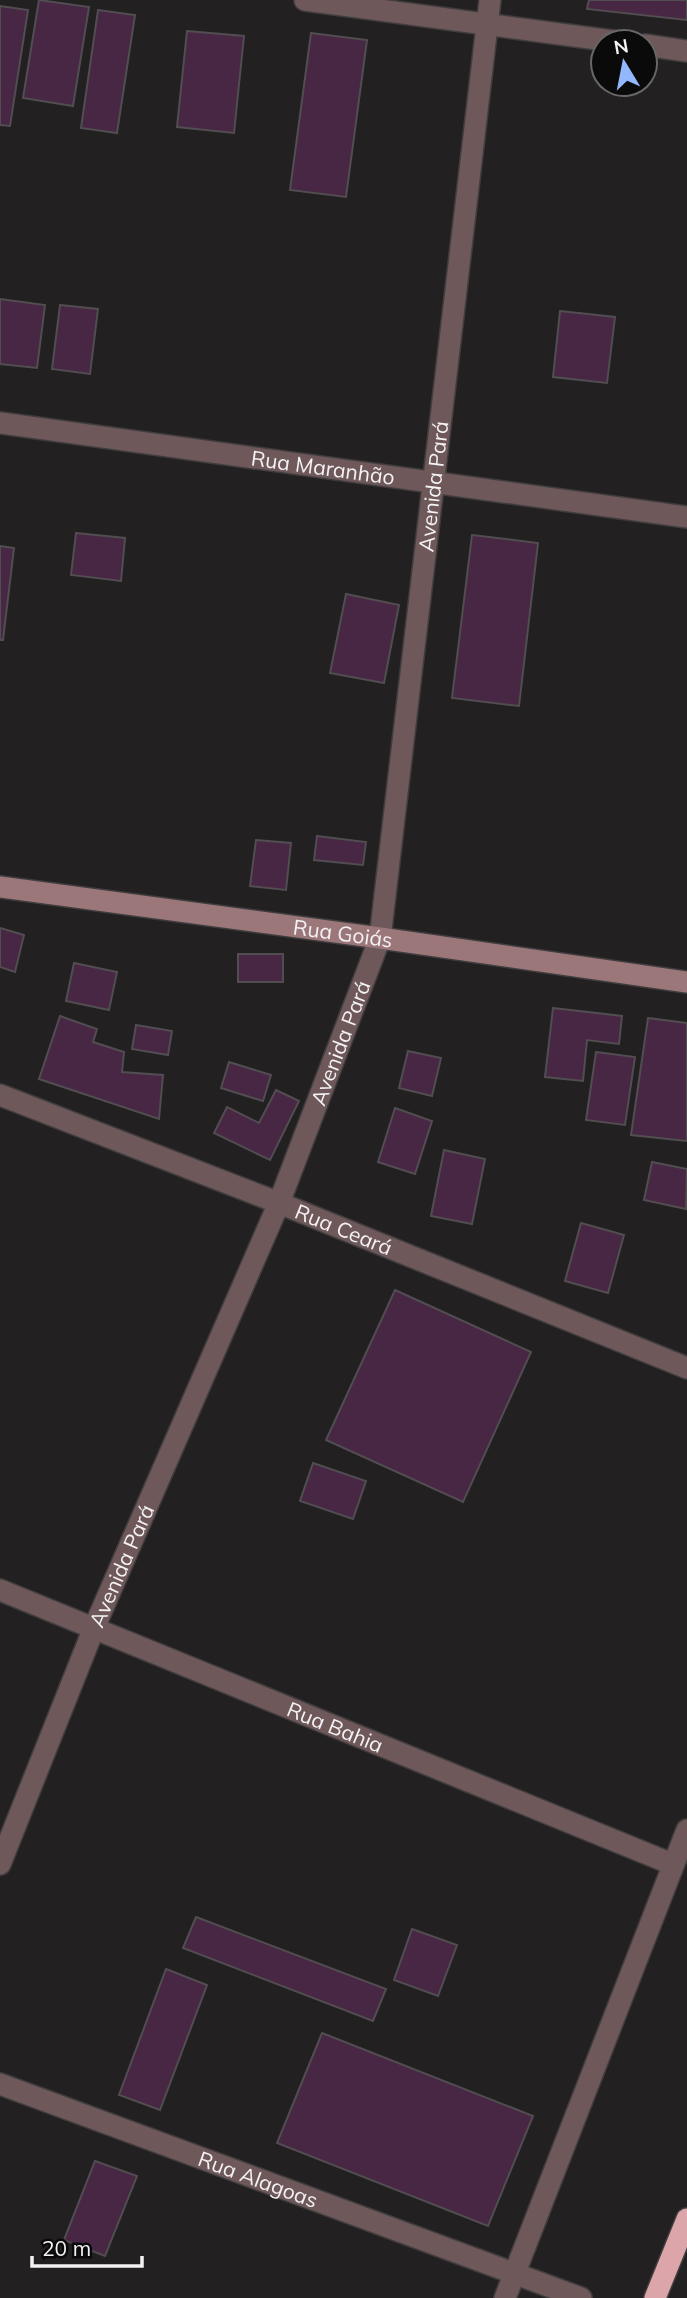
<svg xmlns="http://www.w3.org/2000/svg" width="687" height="2298" font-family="Mulish,sans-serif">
	<rect width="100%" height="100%" fill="#232022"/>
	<g fill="#472744" stroke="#514d50" stroke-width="2">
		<path d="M 39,0 L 89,7 L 73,106 L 23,98 Z"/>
		<path d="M 589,0 L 687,0 L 687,20 L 587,9 Z"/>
		<path d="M 0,6 L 28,10 L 10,126 L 0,125 Z"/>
		<path d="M 98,10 L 135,15 L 117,133 L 81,128 Z"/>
		<path d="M 187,31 L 244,36 L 234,133 L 177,127 Z"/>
		<path d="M 311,33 L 367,40 L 346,197 L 290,190 Z"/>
		<path d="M 0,299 L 45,305 L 37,368 L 0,364 Z"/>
		<path d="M 60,305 L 98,309 L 90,374 L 52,369 Z"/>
		<path d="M 560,311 L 615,317 L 607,383 L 553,377 Z"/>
		<path d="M 76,533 L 125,538 L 121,581 L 71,575 Z"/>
		<path d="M 472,535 L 538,543 L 519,706 L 452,698 Z"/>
		<path d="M 0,546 L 14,548 L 3,640 L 0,640 Z"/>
		<path d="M 346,594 L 399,605 L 384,683 L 330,673 Z"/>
		<path d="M 317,836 L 366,842 L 363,865 L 314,860 Z"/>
		<path d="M 256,840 L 291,843 L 286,890 L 250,886 Z"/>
		<path d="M 0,928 L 24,935 L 15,972 L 0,967 Z"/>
		<rect x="238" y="954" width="45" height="28"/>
		<path d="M 74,963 L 117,972 L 109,1010 L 66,1001 Z"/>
		<path d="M 553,1008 L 622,1016 L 619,1044 L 587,1040 L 583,1081 L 545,1077 Z"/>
		<path d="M 60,1016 L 97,1029 L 93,1042 L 124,1052 L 122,1072 L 163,1075 L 159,1119 L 39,1079 Z"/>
		<path d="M 648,1018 L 687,1023 L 687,1141 L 631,1135 Z"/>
		<path d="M 136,1025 L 172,1031 L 168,1055 L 132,1049 Z"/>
		<path d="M 408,1051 L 441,1058 L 432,1096 L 399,1088 Z"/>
		<path d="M 596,1052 L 635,1057 L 625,1125 L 586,1120 Z"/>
		<path d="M 229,1062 L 271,1075 L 263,1101 L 221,1088 Z"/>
		<path d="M 276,1090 L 299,1101 L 270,1160 L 214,1133 L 227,1107 L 259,1123 Z"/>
		<path d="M 395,1108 L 432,1121 L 415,1174 L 378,1162 Z"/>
		<path d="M 444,1150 L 485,1159 L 472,1224 L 431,1216 Z"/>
		<path d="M 652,1162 L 687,1169 L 686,1209 L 644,1200 Z"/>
		<path d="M 581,1223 L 624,1235 L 608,1293 L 565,1281 Z"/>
		<path d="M 395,1290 L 531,1352 L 463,1502 L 326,1440 Z"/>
		<path d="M 313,1463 L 366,1481 L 353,1519 L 300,1501 Z"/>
		<path d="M 196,1917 L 386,1989 L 373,2021 L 183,1948 Z"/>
		<path d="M 412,1929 L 457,1945 L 438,1996 L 394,1980 Z"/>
		<path d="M 166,1969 L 207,1985 L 160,2110 L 119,2095 Z"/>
		<path d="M 322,2033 L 533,2116 L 488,2226 L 277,2143 Z"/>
		<path d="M 95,2161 L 137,2176 L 105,2256 L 64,2240 Z"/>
	</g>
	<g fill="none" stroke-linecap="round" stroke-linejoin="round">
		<g stroke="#403d3f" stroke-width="24">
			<g id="street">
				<path d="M 305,0 L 620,42"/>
				<path d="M 645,45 L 687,51"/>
				<path id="s1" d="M 0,423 L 687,517"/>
				<path id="s2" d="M 0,1095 L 279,1203 L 687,1368"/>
				<path id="s3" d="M 0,1590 L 672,1864"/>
				<path id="s4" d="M 0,1864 L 94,1628 L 279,1203 L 380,938 L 490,0"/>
				<path id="s5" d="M 0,2084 L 581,2298"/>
				<path d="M 505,2298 L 687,1830"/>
			</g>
		</g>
		<g stroke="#403d3f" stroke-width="24">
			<g id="secondary">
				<path id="s6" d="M 0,887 L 380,938 L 687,982"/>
			</g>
		</g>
		<g stroke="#403d3f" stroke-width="24">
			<path id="highway" d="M 655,2298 L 687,2219"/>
		</g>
		<use href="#street" stroke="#6e585a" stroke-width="21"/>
		<use href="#secondary" stroke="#9b777a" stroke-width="21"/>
		<use href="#highway" stroke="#dca5aa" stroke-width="21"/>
	</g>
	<g text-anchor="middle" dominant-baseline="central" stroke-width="7" stroke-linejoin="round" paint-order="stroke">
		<g font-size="21" fill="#f4f2f4" stroke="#0b0a0b">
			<text stroke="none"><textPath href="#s1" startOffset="326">Rua Maranhão</textPath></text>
			<text stroke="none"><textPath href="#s4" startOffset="1456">Avenida Pará</textPath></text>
			<text stroke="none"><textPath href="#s6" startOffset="346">Rua Goiás</textPath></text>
			<text stroke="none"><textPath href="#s4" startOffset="889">Avenida Pará</textPath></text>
			<text stroke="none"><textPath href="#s2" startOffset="369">Rua Ceará</textPath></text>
			<text stroke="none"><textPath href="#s4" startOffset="322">Avenida Pará</textPath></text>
			<text stroke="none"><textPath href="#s3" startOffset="362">Rua Bahia</textPath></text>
			<text stroke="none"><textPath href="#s5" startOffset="275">Rua Alagoas</textPath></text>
		</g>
	</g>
	<g transform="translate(624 63) rotate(350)"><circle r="33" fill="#0b0a0b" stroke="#686768" stroke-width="2"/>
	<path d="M0-5L12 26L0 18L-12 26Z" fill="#93b7fd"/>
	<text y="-10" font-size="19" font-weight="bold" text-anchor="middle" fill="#f4f2f4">N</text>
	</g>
	<path d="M32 2256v10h110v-10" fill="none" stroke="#f4f2f4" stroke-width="3.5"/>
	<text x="42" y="2256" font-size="21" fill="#f4f2f4" stroke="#0b0a0b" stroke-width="5" paint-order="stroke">20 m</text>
</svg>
